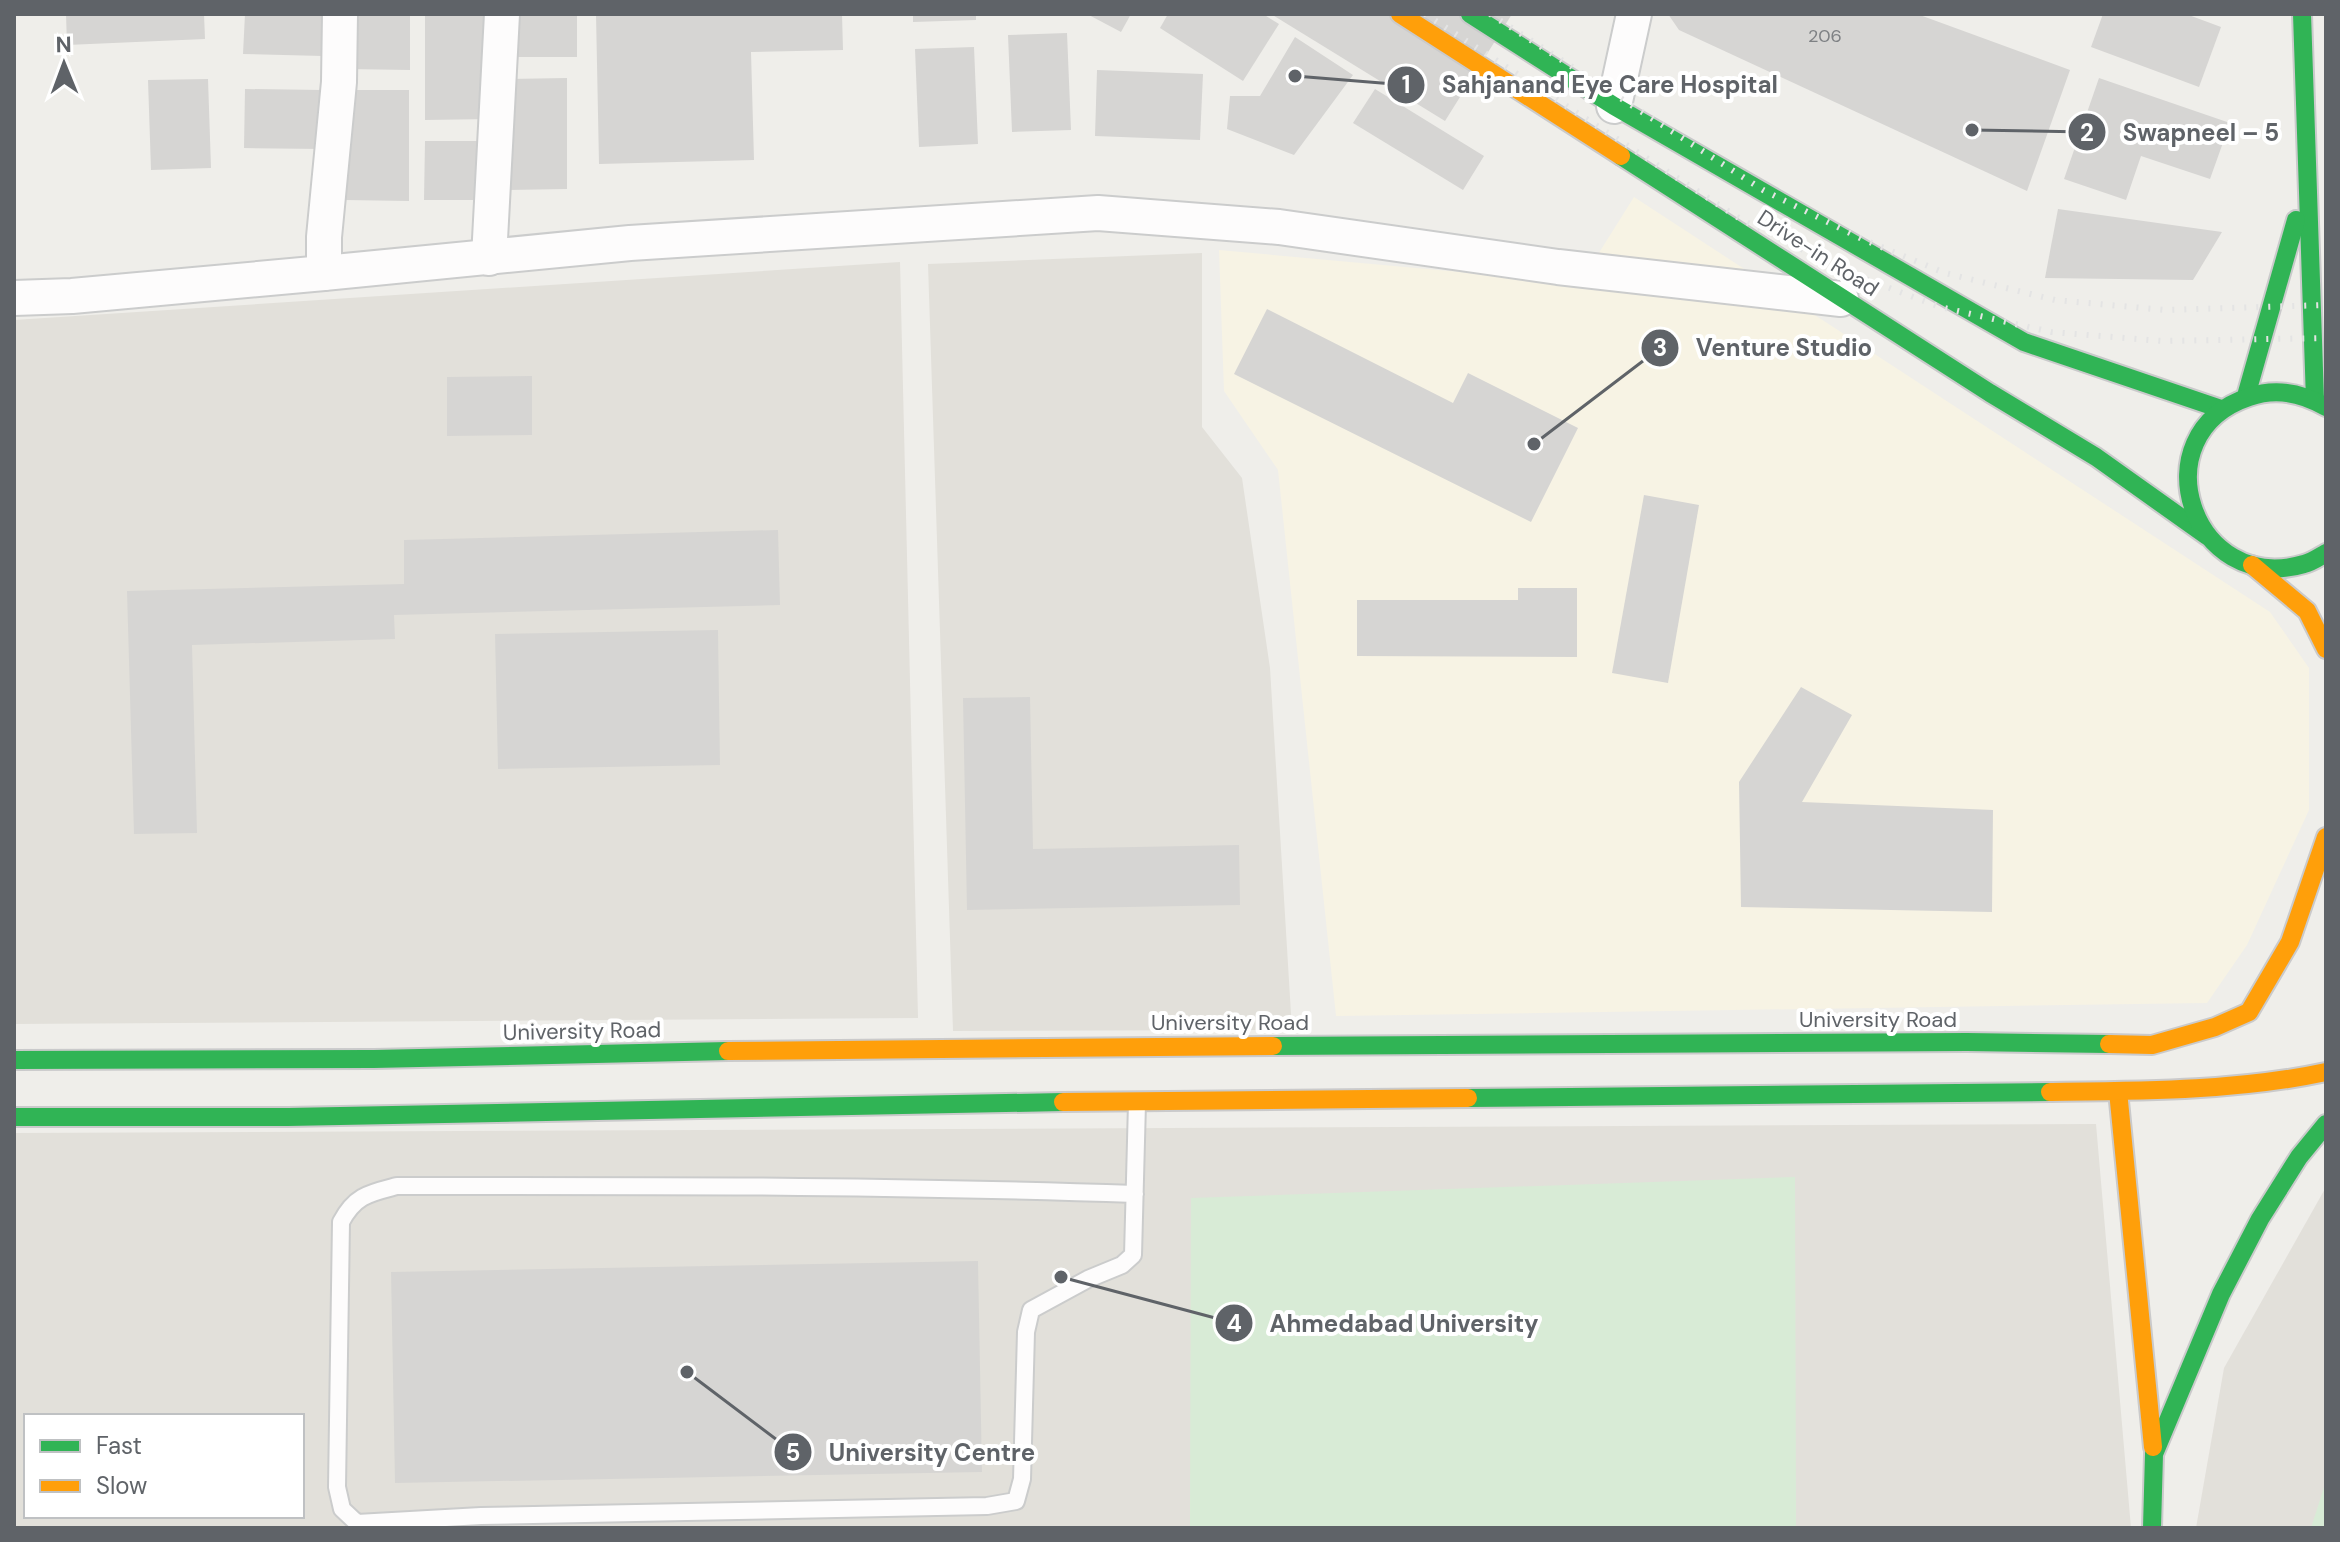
<svg xmlns="http://www.w3.org/2000/svg" width="2340" height="1542" font-family="'DM Sans',sans-serif">
	<rect width="100%" height="100%" fill="#efeeea"/>
	<path fill="#f7f3e4" d="M 1634,197 L 2270,612 L 2309,668 L 2309,810 L 2247,945 L 2207,1003 L 1336,1016 L 1278,470 L 1224,391 L 1219,250 L 1580,283 Z"/>
	<g fill="#e2e0da" fill-rule="evenodd">
		<path d="M 1202,253 L 1202,427 L 1242,478 L 1270,668 L 1292,1030 L 953,1031 L 928,264 Z"/>
		<path d="M 900,262 L 918,1018 L 14,1024 L 14,320 Z"/>
		<path d="M 2096,1124 L 2131,1528 L 14,1528 L 14,1133 ZM 26,1416 L 302,1416 L 302,1516 L 26,1516 Z"/>
		<path d="M 2326,1187 L 2326,1528 L 2196,1528 L 2224,1368 Z"/>
	</g>
	<g fill="#d8ebd6">
		<path d="M 1795,1177 L 1796,1528 L 1190,1528 L 1191,1198 Z"/>
		<path d="M 2326,1481 L 2326,1528 L 2311,1528 Z"/>
	</g>
	<g fill="#d6d5d3">
		<path d="M 66,14 L 204,14 L 205,39 L 67,45 Z"/>
		<path d="M 245,14 L 324,14 L 323,56 L 243,54 Z"/>
		<path d="M 346,14 L 410,14 L 410,70 L 346,69 Z"/>
		<path d="M 425,14 L 490,14 L 491,119 L 425,120 Z"/>
		<rect x="513" y="14" width="64" height="43"/>
		<path d="M 596,14 L 842,14 L 843,50 L 751,52 L 754,160 L 599,164 Z"/>
		<path d="M 913,14 L 976,14 L 976,20 L 913,22 Z"/>
		<path d="M 1087,14 L 1131,14 L 1121,32 Z"/>
		<path d="M 1168,14 L 1263,14 L 1279,24 L 1243,81 L 1160,28 Z"/>
		<path d="M 1271,14 L 1512,14 L 1445,121 Z"/>
		<path d="M 1668,14 L 1917,14 L 2070,70 L 2027,191 L 1679,30 Z"/>
		<path d="M 2103,14 L 2186,14 L 2221,27 L 2199,87 L 2091,47 Z"/>
		<path d="M 1067,33 L 1071,130 L 1012,132 L 1008,35 Z"/>
		<path d="M 1295,37 L 1353,75 L 1294,155 L 1227,129 L 1230,96 L 1260,96 Z"/>
		<path d="M 974,47 L 978,144 L 919,147 L 915,49 Z"/>
		<path d="M 1097,70 L 1203,74 L 1200,140 L 1095,136 Z"/>
		<path d="M 567,78 L 567,189 L 502,190 L 502,79 Z"/>
		<path d="M 2099,78 L 2230,123 L 2210,179 L 2141,156 L 2126,200 L 2064,179 Z"/>
		<path d="M 208,79 L 211,168 L 151,170 L 148,80 Z"/>
		<path d="M 245,89 L 322,90 L 322,149 L 244,148 Z"/>
		<path d="M 1375,89 L 1484,156 L 1463,190 L 1353,123 Z"/>
		<path d="M 344,90 L 409,90 L 409,201 L 345,200 Z"/>
		<path d="M 425,141 L 485,141 L 485,200 L 424,200 Z"/>
		<path d="M 2058,209 L 2222,232 L 2193,280 L 2045,278 Z"/>
		<path d="M 1267,309 L 1453,403 L 1468,373 L 1578,428 L 1531,522 L 1234,374 Z"/>
		<path d="M 532,376 L 532,435 L 447,436 L 447,377 Z"/>
		<path d="M 1644,495 L 1699,505 L 1668,683 L 1612,673 Z"/>
		<path d="M 778,530 L 780,605 L 394,615 L 395,639 L 192,645 L 197,833 L 134,834 L 127,591 L 404,584 L 404,540 Z"/>
		<path d="M 1518,588 L 1577,588 L 1577,657 L 1357,656 L 1357,600 L 1518,600 Z"/>
		<path d="M 718,630 L 720,765 L 498,769 L 495,634 Z"/>
		<path d="M 1801,687 L 1852,715 L 1802,802 L 1993,810 L 1992,912 L 1741,907 L 1739,782 Z"/>
		<path d="M 1030,697 L 1033,849 L 1239,845 L 1240,905 L 967,910 L 963,698 Z"/>
		<path d="M 978,1261 L 982,1472 L 395,1483 L 391,1272 Z"/>
	</g>
	<g fill="none" stroke-linecap="round" stroke-linejoin="round">
		<g stroke="#cbcccc" stroke-width="20">
			<path id="lane" d="M 1135,1194 C 889,1185 643,1186 397,1186 C 370,1193 355,1195 341,1222 L 337,1487 L 342,1509 L 357,1523 L 481,1516 L 987,1506 L 1016,1501 L 1022,1479 L 1026,1332 L 1031,1310 L 1088,1279 L 1122,1265 L 1133,1255 L 1137,1103"/>
		</g>
		<g stroke="#cbcccc" stroke-width="38">
			<g id="street">
				<path d="M 1614,106 L 1634,14"/>
				<path d="M 489,258 L 502,14"/>
				<path d="M 324,273 L 324,237 L 339,82 L 340,14"/>
				<path d="M 14,298 L 72,296 L 324,273 L 630,243 L 1098,213 L 1279,227 L 1558,267 L 1841,299"/>
			</g>
		</g>
		<g stroke="#cacacb" stroke-width="22">
			<g id="fast">
				<path d="M 1470,14 L 1614,106 L 2024,342 L 2221,409"/>
				<path d="M 2302,14 L 2315,400"/>
				<path d="M 1621,156 L 1990,393 L 2096,457 L 2207,536"/>
				<path d="M 2246,396 L 2296,220"/>
				<path d="M 2326,407 C 2302,393 2277,387 2249,397 C 2138,434 2192,597 2304,564 C 2312,562 2319,557 2326,553"/>
				<path d="M 1273,1046 L 1967,1042 L 2109,1044"/>
				<path d="M 14,1060 L 374,1059 L 728,1051"/>
				<path d="M 1468,1098 L 2050,1092"/>
				<path d="M 14,1117 L 288,1117 L 1063,1102"/>
				<path d="M 2152,1528 L 2154,1454 L 2221,1294 L 2260,1219 L 2299,1157 L 2326,1124"/>
			</g>
		</g>
		<g stroke="#cacacb" stroke-width="22">
			<g id="slow">
				<path d="M 1400,14 L 1621,156"/>
				<path d="M 2252,565 L 2307,611 L 2326,649"/>
				<path d="M 2109,1044 L 2152,1045 L 2215,1027 L 2249,1012 L 2290,942 L 2326,837"/>
				<path d="M 728,1051 L 1273,1046"/>
				<path d="M 2118,1091 L 2153,1447"/>
				<path d="M 2050,1092 C 2140,1091 2238,1091 2326,1072"/>
				<path d="M 1063,1102 L 1468,1098"/>
			</g>
		</g>
		<use href="#lane" stroke="#fdfcfc" stroke-width="16"/>
		<use href="#street" stroke="#fdfcfc" stroke-width="34"/>
		<use href="#fast" stroke="#30b455" stroke-width="18"/>
		<use href="#slow" stroke="#ff9f0a" stroke-width="18"/>
		<g stroke="#e4e4e4" stroke-width="6" stroke-dasharray="2 10" stroke-linecap="butt">
			<path d="M 1425,14 L 1742,220 L 1855,275 L 1940,307 L 2051,332 L 2162,341 L 2326,338"/>
			<path d="M 1490,14 L 1763,190 L 1862,239 L 1945,273 L 2055,300 L 2165,310 L 2326,305"/>
		</g>
	</g>
	<g text-anchor="middle" dominant-baseline="central" stroke-width="8" stroke-linejoin="round" paint-order="stroke">
		<g font-size="18" fill="#7e8184">
			<text x="1825" y="36">206</text>
		</g>
		<g font-size="22" fill="#5f6368" stroke="#fff">
			<text transform="translate(1818 253) rotate(33)">Drive-in Road</text>
			<text x="1878" y="1019">University Road</text>
			<text x="1230" y="1022">University Road</text>
			<text transform="translate(582 1031) rotate(-1)">University Road</text>
		</g>
	</g>
	<path fill="none" stroke="#5f6368" stroke-width="3" d="M1295 76L1406 85M1972 130L2087 132M1534 444L1660 348M1061 1277L1234 1323M687 1372L793 1452"/>
	<g fill="#5f6368" stroke="#fff" stroke-width="3">
		<circle cx="1295" cy="76" r="8"/>
		<circle cx="1972" cy="130" r="8"/>
		<circle cx="1534" cy="444" r="8"/>
		<circle cx="1061" cy="1277" r="8"/>
		<circle cx="687" cy="1372" r="8"/>
		<circle cx="1406" cy="85" r="20"/>
		<circle cx="2087" cy="132" r="20"/>
		<circle cx="1660" cy="348" r="20"/>
		<circle cx="1234" cy="1323" r="20"/>
		<circle cx="793" cy="1452" r="20"/>
	</g>
	<g font-size="24" text-anchor="middle" font-weight="bold" fill="#fff">
		<text x="1406" y="93">1</text>
		<text x="2087" y="141">2</text>
		<text x="1660" y="356">3</text>
		<text x="1234" y="1332">4</text>
		<text x="793" y="1461">5</text>
	</g>
	<g font-size="24" text-anchor="middle" font-weight="bold" fill="#5f6368" stroke="#fff" stroke-width="8" stroke-linejoin="round" paint-order="stroke">
		<text x="1610" y="93">Sahjanand Eye Care Hospital</text>
		<text x="2201" y="141">Swapneel – 5</text>
		<text x="1784" y="356">Venture Studio</text>
		<text x="1404" y="1332">Ahmedabad University</text>
		<text x="932" y="1461">University Centre</text>
	</g>
	<rect width="2340" height="1542" fill="none" stroke="#5f6368" stroke-width="32"/>
	<rect x="24" y="1414" width="280" height="104" fill="#ffffff" stroke="#bfc1c3" stroke-width="2"/>
	<rect x="40" y="1440" width="40" height="12" fill="#30b455" stroke="#bfc1c3" stroke-width="2"/>
	<text x="96" y="1454" font-size="24" fill="#5f6368">Fast</text>
	<rect x="40" y="1480" width="40" height="12" fill="#ff9f0a" stroke="#bfc1c3" stroke-width="2"/>
	<text x="96" y="1494" font-size="24" fill="#5f6368">Slow</text>
	<g transform="translate(64 64) rotate(359)" stroke="#ffffff" stroke-width="6" paint-order="stroke">
	<path d="M0-6L14 30L0 20L-14 30Z" fill="#5f6368"/>
	<text y="-12" font-size="22" font-weight="bold" text-anchor="middle" fill="#5f6368">N</text>
	</g>
</svg>
